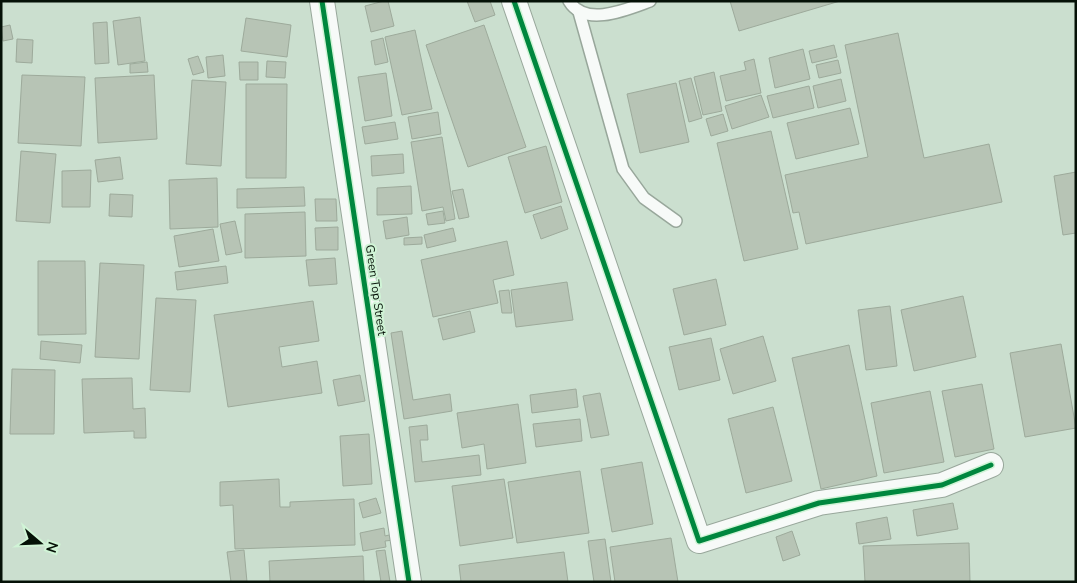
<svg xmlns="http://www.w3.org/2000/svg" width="1077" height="583" font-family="'Nunito Sans',sans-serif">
	<rect width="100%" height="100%" fill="#cbdfcf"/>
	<g fill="#b7c4b5" stroke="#9daa9b">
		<path d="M 384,1 L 388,1 L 394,26 L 371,32 L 365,6 Z"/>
		<path d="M 467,1 L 490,1 L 495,15 L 475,22 Z"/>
		<path d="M 730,1 L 840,1 L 739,31 Z"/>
		<path d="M 140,17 L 145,61 L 118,65 L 113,21 Z"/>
		<path d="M 246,18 L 291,25 L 287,57 L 241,51 Z"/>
		<path d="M 107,22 L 109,63 L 95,64 L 93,23 Z"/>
		<path d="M 10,25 L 13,39 L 3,41 L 1,27 Z"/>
		<path d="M 484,25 L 526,147 L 468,167 L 426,45 Z"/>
		<path d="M 415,30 L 432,109 L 402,115 L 385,37 Z"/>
		<path d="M 898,33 L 924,158 L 989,144 L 1002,202 L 806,244 L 799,212 L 793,213 L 785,175 L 868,157 L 845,45 Z"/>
		<path d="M 383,38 L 388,62 L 375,65 L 371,41 Z"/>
		<path d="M 17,39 L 33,40 L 32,63 L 16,62 Z"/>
		<path d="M 834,45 L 837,57 L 812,63 L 809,51 Z"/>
		<path d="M 803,49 L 810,79 L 775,88 L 769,58 Z"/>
		<path d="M 223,55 L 225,76 L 208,78 L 206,57 Z"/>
		<path d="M 198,56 L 204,72 L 193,75 L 188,59 Z"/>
		<path d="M 754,59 L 761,93 L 726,101 L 720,76 L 746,70 L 744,62 Z"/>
		<path d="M 838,60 L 841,73 L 819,78 L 816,65 Z"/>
		<path d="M 267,61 L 286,62 L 285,78 L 266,77 Z"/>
		<path d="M 147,62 L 148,72 L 130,73 L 130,64 Z"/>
		<path d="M 239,62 L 258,62 L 258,80 L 240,80 Z"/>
		<path d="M 714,72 L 722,111 L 703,115 L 694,77 Z"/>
		<path d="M 386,73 L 392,116 L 365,121 L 358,77 Z"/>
		<path d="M 22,75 L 85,77 L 81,146 L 18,143 Z"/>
		<path d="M 154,75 L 157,139 L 98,143 L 95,78 Z"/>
		<path d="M 691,78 L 702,118 L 689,122 L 679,81 Z"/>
		<path d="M 841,79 L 846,101 L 818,108 L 813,86 Z"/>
		<path d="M 192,80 L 226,82 L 221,166 L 186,164 Z"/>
		<path d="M 676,83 L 689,142 L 640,153 L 627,94 Z"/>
		<path d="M 246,84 L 287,84 L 286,178 L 246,178 Z"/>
		<path d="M 809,86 L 814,108 L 773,118 L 767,96 Z"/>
		<path d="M 761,95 L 769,117 L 732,129 L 725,106 Z"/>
		<path d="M 850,108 L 859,144 L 796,159 L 787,123 Z"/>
		<path d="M 438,112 L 441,134 L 412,139 L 408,117 Z"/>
		<path d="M 723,114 L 728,131 L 711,136 L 706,119 Z"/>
		<path d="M 395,122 L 398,139 L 365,144 L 362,127 Z"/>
		<path d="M 771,131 L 798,249 L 744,261 L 717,143 Z"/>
		<path d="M 442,137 L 455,219 L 446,221 L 443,207 L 422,211 L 411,142 Z"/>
		<path d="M 546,146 L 562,202 L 525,213 L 508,157 Z"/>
		<path d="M 21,151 L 56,154 L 50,223 L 16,221 Z"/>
		<path d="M 403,154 L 404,173 L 372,176 L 371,156 Z"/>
		<path d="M 120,157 L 123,179 L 98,182 L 95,160 Z"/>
		<path d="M 91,170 L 90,207 L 62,207 L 62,171 Z"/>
		<path d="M 1076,172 L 1076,233 L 1063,235 L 1054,176 Z"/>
		<path d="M 217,178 L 218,227 L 170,229 L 169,180 Z"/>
		<path d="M 411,186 L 412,214 L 377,215 L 377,188 Z"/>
		<path d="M 304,187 L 305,206 L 237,208 L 237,189 Z"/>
		<path d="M 463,189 L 469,217 L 459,219 L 452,191 Z"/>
		<path d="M 110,194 L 133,195 L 132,217 L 109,216 Z"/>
		<path d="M 315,199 L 336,199 L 337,221 L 316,221 Z"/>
		<path d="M 561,206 L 568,229 L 541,239 L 533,215 Z"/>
		<path d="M 443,211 L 445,223 L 428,225 L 426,214 Z"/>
		<path d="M 305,212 L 306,256 L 245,258 L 245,214 Z"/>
		<path d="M 407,217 L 409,235 L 386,239 L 383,221 Z"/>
		<path d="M 235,221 L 242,252 L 226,255 L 220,224 Z"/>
		<path d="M 338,227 L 338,250 L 316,250 L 315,228 Z"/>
		<path d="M 453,228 L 456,241 L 427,248 L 424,235 Z"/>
		<path d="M 213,229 L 219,261 L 179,267 L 174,236 Z"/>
		<path d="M 422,237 L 422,244 L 404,245 L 404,238 Z"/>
		<path d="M 507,241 L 514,275 L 493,280 L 498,303 L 433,317 L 421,260 Z"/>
		<path d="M 335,258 L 337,284 L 309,286 L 306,260 Z"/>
		<path d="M 38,261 L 85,261 L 86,334 L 38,335 Z"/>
		<path d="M 100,263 L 144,265 L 139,359 L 95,357 Z"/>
		<path d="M 226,266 L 228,283 L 177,290 L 175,272 Z"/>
		<path d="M 716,279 L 726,325 L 684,335 L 673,289 Z"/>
		<path d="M 567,282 L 573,320 L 516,327 L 511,290 Z"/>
		<path d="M 509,290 L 512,313 L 502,313 L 499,291 Z"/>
		<path d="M 963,296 L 976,357 L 914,371 L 901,310 Z"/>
		<path d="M 156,298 L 196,300 L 190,392 L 150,390 Z"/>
		<path d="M 313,301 L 319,341 L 279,347 L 282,367 L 317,361 L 322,393 L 228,407 L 214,315 Z"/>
		<path d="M 890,306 L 897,366 L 866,370 L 858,310 Z"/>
		<path d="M 470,311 L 475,332 L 443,340 L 438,319 Z"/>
		<path d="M 402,331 L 413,400 L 450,394 L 452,411 L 404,419 L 391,333 Z"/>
		<path d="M 763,336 L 776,381 L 733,394 L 720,349 Z"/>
		<path d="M 711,338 L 720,380 L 679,390 L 669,347 Z"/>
		<path d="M 41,341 L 82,345 L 80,363 L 40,359 Z"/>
		<path d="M 1061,344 L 1076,428 L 1025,437 L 1010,353 Z"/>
		<path d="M 849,345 L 877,476 L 821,489 L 792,358 Z"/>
		<path d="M 12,369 L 55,370 L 54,434 L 10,434 Z"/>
		<path d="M 360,375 L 365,401 L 338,406 L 333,380 Z"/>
		<path d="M 132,378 L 133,409 L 145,408 L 146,438 L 134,438 L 134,431 L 84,433 L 82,379 Z"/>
		<path d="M 982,384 L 994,449 L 955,457 L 942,391 Z"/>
		<path d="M 576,389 L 578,407 L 532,413 L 530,395 Z"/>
		<path d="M 930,391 L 944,462 L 884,473 L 871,403 Z"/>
		<path d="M 600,393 L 609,435 L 591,438 L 583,396 Z"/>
		<path d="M 518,404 L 526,463 L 487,469 L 484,444 L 462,448 L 457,413 Z"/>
		<path d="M 773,407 L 792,481 L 746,493 L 728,419 Z"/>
		<path d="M 580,419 L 582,441 L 536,447 L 533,424 Z"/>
		<path d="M 427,425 L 428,440 L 420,440 L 422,462 L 479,455 L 481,475 L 415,482 L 409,427 Z"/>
		<path d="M 369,434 L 372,484 L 343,486 L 340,436 Z"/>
		<path d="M 642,462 L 653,524 L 612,532 L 601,469 Z"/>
		<path d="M 580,471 L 589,533 L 517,543 L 508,482 Z"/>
		<path d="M 279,479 L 280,507 L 290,507 L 290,502 L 354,499 L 355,545 L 235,549 L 233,505 L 220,506 L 220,482 Z"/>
		<path d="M 504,479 L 513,538 L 460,546 L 452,486 Z"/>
		<path d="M 376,498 L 381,513 L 363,518 L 359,503 Z"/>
		<path d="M 953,503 L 958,529 L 917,536 L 913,510 Z"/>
		<path d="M 887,517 L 891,539 L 859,544 L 856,523 Z"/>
		<path d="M 384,528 L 385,536 L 393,534 L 394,540 L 385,541 L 386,547 L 363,551 L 360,533 Z"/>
		<path d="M 792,531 L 800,555 L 783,561 L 776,537 Z"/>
		<path d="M 671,538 L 678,582 L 615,582 L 610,547 Z"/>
		<path d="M 605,539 L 611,582 L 594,582 L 588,541 Z"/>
		<path d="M 969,543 L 970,582 L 865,582 L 863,546 Z"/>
		<path d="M 244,550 L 247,582 L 231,582 L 227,552 Z"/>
		<path d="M 385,550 L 390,582 L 381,582 L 376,551 Z"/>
		<path d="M 564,552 L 568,582 L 461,582 L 459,565 Z"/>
		<path d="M 363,556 L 364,582 L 270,582 L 269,561 Z"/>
	</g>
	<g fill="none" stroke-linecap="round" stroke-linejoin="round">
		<g stroke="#98a79b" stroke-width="14">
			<g id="service">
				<path d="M 569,1 C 585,28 628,9 650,1"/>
				<path d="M 579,12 L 623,169 L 644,198 L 676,221"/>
			</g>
		</g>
		<g stroke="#98a79b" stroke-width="26">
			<g id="minor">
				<path d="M 322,1 L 409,582"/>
				<path d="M 514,1 L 699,541 L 819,503 L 942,485 L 991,465"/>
			</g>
		</g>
		<use href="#service" stroke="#f7faf8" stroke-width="11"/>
		<use href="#minor" stroke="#f7faf8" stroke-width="24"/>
		<g stroke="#d0f4d6" stroke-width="8">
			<g id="cycleway">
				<path d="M 322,1 L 409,582"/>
				<path d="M 514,1 L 699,541 L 819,503 L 942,485 L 991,465"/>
			</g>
		</g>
		<use href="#cycleway" stroke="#00873e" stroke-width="5"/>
	</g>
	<g text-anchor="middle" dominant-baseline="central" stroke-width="4" stroke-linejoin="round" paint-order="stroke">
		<g font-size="12" fill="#051107" stroke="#d0f4d6">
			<text transform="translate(376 290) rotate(82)">Green Top Street</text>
		</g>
	</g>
	<rect width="1077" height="583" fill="none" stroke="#051107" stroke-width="5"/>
	<g transform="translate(40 543) rotate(109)" stroke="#d0f4d6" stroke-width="4" paint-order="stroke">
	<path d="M0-4L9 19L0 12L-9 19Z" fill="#051107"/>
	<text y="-8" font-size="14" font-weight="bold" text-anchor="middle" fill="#051107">N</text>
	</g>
</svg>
